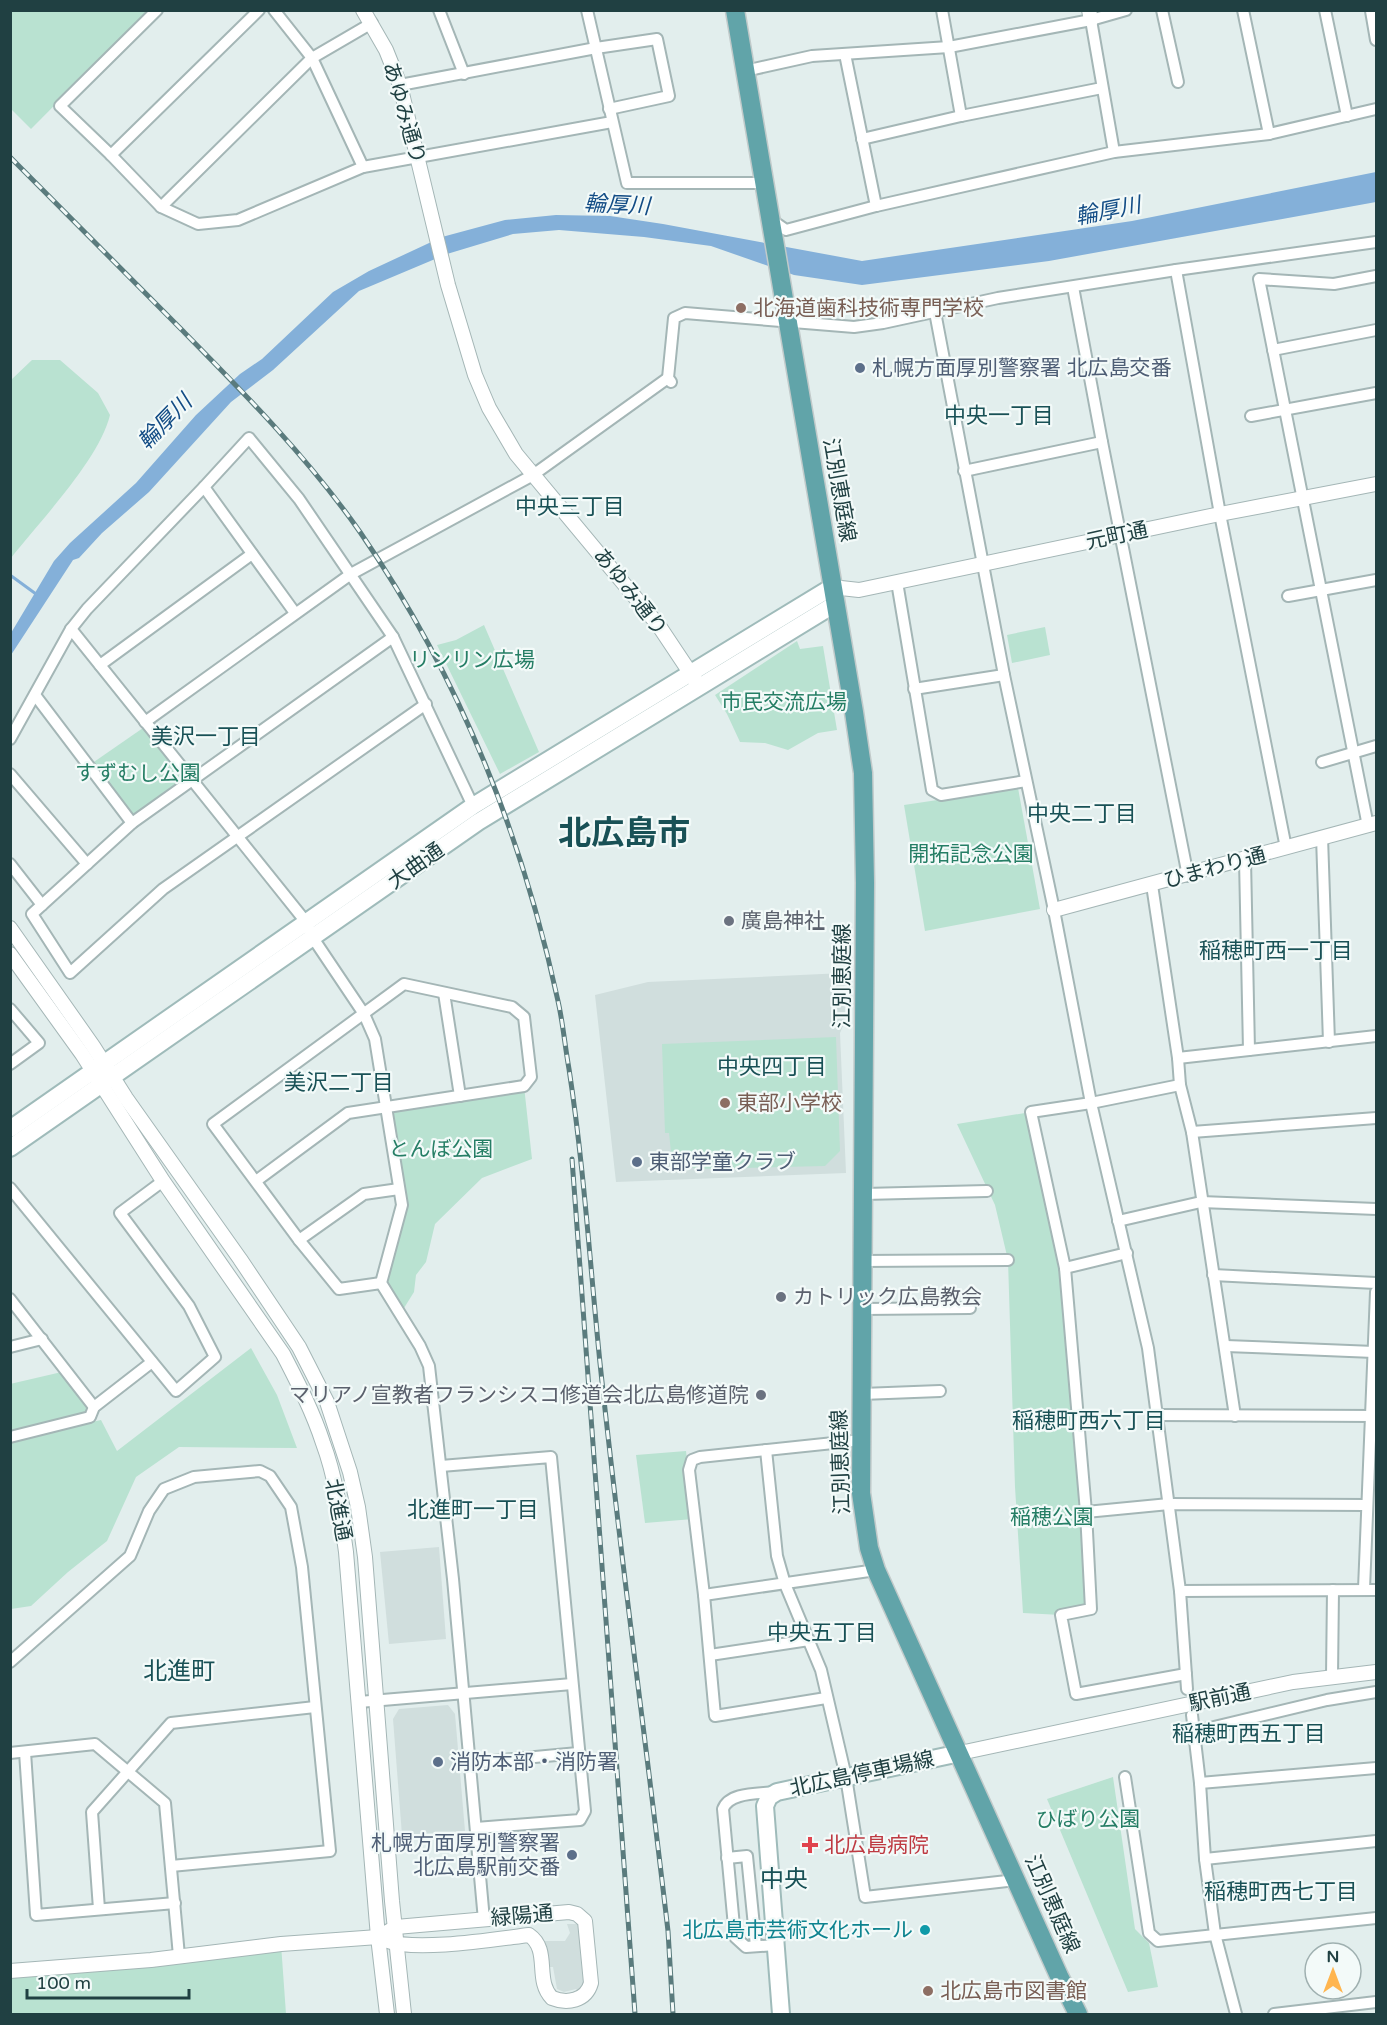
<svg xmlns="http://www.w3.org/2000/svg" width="1387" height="2025" font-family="'Varela Round','Noto Sans JP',sans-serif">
	<rect width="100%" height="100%" fill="#e2eeed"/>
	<g fill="#d0dedd">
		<path d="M 844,973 L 845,1010 L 844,1024 L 840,1033 L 846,1173 L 616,1182 L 595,995 L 648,982 Z"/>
		<path d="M 439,1547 L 446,1639 L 389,1644 L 380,1552 Z"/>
		<path d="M 448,1705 L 455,1714 L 465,1831 L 402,1835 L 393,1719 L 399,1709 Z"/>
		<path d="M 567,1924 L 578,1924 L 581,1930 L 583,1947 L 580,1948 L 583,1979 L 585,1980 L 578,1992 L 576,1989 L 564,1992 L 557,1989 L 553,1967 L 547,1967 L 545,1941 L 565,1941 L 570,1933 Z"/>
	</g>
	<g fill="#b9e2d1">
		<path d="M 10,11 L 148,11 L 31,129 L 11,109 Z"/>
		<path d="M 32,360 L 60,360 L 98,393 L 110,415 C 99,460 40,521 11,558 L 11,380 Z"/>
		<path d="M 484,625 L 539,752 L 500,774 L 437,645 L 456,640 Z"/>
		<path d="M 1045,627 L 1050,655 L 1012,663 L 1007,635 Z"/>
		<path d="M 797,641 L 800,649 L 823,646 L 837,730 L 818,733 L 788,750 L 765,743 L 740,742 L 727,714 L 715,695 Z"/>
		<path d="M 143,728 L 185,780 L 132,818 L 91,764 Z"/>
		<path d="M 1018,788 L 1040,909 L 925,931 L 904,805 Z"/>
		<path d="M 836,1037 L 840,1151 L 825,1166 L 695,1169 L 671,1152 L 669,1133 L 665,1133 L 662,1044 Z"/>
		<path d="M 524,1086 L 532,1159 L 482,1178 L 435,1224 L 426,1262 L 416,1275 L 414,1292 L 404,1308 L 381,1283 L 402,1205 L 385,1108 Z"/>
		<path d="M 1031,1112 L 1065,1268 L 1091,1609 L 1061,1615 L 1023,1613 L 1015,1487 L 1008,1260 L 995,1205 L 957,1124 Z"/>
		<path d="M 251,1348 L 277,1395 L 297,1448 L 179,1447 L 136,1477 L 107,1541 L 68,1572 L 31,1606 L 11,1609 L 10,1440 L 101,1420 L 117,1451 Z"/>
		<path d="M 66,1371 L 94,1407 L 90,1417 L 11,1437 L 10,1384 Z"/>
		<path d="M 686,1451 L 693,1519 L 645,1523 L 636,1455 Z"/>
		<path d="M 1113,1777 L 1135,1929 L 1149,1943 L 1158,1987 L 1128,1992 L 1047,1799 Z"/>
		<path d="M 281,1944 L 286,2014 L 11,2014 L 11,1971 Z"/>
	</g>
	<path fill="#84b0d9" d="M 1376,172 L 1376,202 L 1049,261 L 862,285 L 794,275 L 711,246 L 644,237 L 559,230 L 513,234 L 447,254 L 359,291 L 273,370 L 231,402 L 149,492 L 102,533 L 79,558 L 73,560 L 11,655 L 11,633 L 54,561 L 70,543 L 136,483 L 196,415 L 240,374 L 262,359 L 333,292 L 369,271 L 442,237 L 505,220 L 556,215 L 610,216 L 663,224 L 862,261 L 1132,221 Z"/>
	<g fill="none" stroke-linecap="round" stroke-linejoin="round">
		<path stroke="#84b0d9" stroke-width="3" d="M 10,575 L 36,594"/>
		<g stroke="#a4b6b6" stroke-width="14">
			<g id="minor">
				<path d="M 157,10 L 60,106 L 111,155 L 161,207 L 198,224 L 238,220 L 363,167 L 612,122"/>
				<path d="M 274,10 L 312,58 L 363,167"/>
				<path d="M 439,10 L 464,74"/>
				<path d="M 587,10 L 627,183 L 764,183"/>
				<path d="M 942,10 L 961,116"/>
				<path d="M 1162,10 L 1178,82"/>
				<path d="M 1243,10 L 1269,134"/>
				<path d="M 1325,10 L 1347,116"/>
				<path d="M 1371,11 L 1376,40"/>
				<path d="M 1091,20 L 1114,152"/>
				<path d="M 845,54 L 876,206"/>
				<path d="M 745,71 L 812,56 L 949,47 L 1091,20 L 1126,10"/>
				<path d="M 400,85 L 596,48 L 657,39 L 669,96 L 609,109"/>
				<path d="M 862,139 L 961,116 L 1102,88"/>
				<path d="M 111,155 L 259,10"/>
				<path d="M 161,207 L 312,58 L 372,23"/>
				<path d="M 770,219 L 786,230 L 876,206 L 1114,152 L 1269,134 L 1376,109"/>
				<path d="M 1176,270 L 1220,514 L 1286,848"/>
				<path d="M 1073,287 L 1102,442 L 1188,876"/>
				<path d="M 935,312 L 1004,675 L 1054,910 L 1091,1103 L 1148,1348 L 1180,1591 L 1187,1689"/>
				<path d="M 1273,350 L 1376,330"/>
				<path d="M 671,382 L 668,378 L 674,318 L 685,313 L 854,327 L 883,323 L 998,298 L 1176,270 L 1376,242"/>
				<path d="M 1251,416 L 1376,393"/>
				<path d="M 964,471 L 1102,442"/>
				<path d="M 204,487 L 295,613"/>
				<path d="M 897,582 L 932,790 L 941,795 L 1026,781"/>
				<path d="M 1288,596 L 1376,580"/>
				<path d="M 71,629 L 306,922 L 313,938 L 364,1014 L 375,1039 L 402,1205 L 381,1283 L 420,1346 L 429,1366 L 453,1579 L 484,1920"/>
				<path d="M 393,637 L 132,823 L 32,914 L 70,973 L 163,889 L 426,704"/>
				<path d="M 100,665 L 252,554"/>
				<path d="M 914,689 L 1004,675"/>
				<path d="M 35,695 L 132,823"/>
				<path d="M 145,722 L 351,574 L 533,475 L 668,378"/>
				<path d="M 10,739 L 71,629 L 87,609 L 204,487 L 249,438 L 299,499 L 393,637 L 473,806"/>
				<path d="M 1322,762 L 1376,746"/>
				<path d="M 10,774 L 87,864"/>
				<path d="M 1368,826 L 1259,279 L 1334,284 L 1376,276"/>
				<path d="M 1322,837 L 1329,1042"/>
				<path d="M 1245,860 L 1249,1050"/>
				<path d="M 10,864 L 42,905"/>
				<path d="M 1152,885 L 1178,1058 L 1180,1085 L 1192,1132 L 1235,1416"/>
				<path d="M 444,993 L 460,1096"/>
				<path d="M 10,1009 L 39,1043 L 10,1064"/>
				<path d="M 1178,1058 L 1376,1036"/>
				<path d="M 1180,1085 L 1091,1103 L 1031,1112 L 1065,1268 L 1086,1512 L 1091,1609 L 1061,1615 L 1076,1694 L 1186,1674"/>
				<path d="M 1192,1132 L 1376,1118"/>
				<path d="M 256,1181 L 348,1113 L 524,1086 L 531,1077 L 524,1017 L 512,1007 L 404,984 L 213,1124 L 299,1240 L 339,1289 L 381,1283"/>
				<path d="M 10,1188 L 176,1391 L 215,1357 L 189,1306 L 120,1213 L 163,1181"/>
				<path d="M 864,1194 L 987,1191"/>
				<path d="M 1118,1221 L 1201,1202 L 1376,1209"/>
				<path d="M 299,1240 L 364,1194 L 399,1189"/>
				<path d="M 862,1261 L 1008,1260"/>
				<path d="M 1065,1268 L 1127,1253"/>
				<path d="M 1213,1275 L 1376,1283"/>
				<path d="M 10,1299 L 94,1407"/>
				<path d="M 863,1309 L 970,1308"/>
				<path d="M 1226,1346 L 1374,1352"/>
				<path d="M 10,1347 L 42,1339"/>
				<path d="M 862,1394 L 940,1391"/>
				<path d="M 1157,1415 L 1376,1416"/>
				<path d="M 10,1437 L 90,1417 L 94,1407 L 152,1362"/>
				<path d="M 766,1450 L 777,1556 L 785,1584 L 821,1670 L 846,1777 L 865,1897 L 1016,1880"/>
				<path d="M 441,1466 L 551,1457 L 585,1811 L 580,1820 L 476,1828"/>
				<path d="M 1086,1512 L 1169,1504 L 1366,1505"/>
				<path d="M 1364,1589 L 1376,1292"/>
				<path d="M 1180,1591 L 1376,1590"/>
				<path d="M 704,1595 L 876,1570"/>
				<path d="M 710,1655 L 809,1640"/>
				<path d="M 10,1662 L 130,1556 L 149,1511 L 164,1489 L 194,1477 L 260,1471 L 270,1476 L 291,1507 L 302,1567 L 330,1851 L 171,1866"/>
				<path d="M 1332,1676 L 1333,1590"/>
				<path d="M 826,1698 L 715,1716 L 704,1595 L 689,1470 L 692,1460 L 700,1457 L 862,1440"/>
				<path d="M 359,1702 L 572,1684"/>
				<path d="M 1192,1715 L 1200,1783 L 1205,1859 L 1215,1934 L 1236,2014"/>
				<path d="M 1193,1732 L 1327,1700 L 1376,1692"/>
				<path d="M 25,1752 L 36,1915 L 175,1903"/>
				<path d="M 10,1753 L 95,1744 L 165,1803 L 179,1956"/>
				<path d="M 471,1763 L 578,1753"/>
				<path d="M 1125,1777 L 1149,1933 L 1158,1941 L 1376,1918"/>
				<path d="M 1200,1783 L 1376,1768"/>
				<path d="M 774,1792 C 758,1794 729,1792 723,1809 L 735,1937 L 746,1947 L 776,1945"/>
				<path d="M 727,1858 L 747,1856 L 756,1946"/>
				<path d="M 1205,1859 L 1376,1841"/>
				<path d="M 99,1909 L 92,1812 L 171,1723 L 315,1707"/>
				<path d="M 1274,2014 L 1376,2002"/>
			</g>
		</g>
		<g stroke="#a4b6b6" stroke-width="16">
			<g id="tertiary">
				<path d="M 363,10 L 386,50 L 400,85 L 448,285 L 475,375 L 489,408 L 516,454 L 659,626 L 695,680"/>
				<path d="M 1089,10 L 1091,20"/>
				<path d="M 832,587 L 859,590 L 1220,514 L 1376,484"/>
				<path d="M 1054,910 L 1376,823"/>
				<path d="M 10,928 L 93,1046 L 126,1098 L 240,1259 L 299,1347 L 327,1402 L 350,1472 L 358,1507 L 365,1557 L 392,1901 L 404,2014"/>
				<path d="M 10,954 L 82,1054 L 163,1181 L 283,1354 C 298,1383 313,1412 323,1443 C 336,1478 341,1516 346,1552 L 378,1937 L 387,2014"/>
				<path d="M 960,1753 L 1293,1682 L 1376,1672"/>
				<path d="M 10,1971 L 151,1960 L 281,1944 L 378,1937 L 396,1927 L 569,1912 L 577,1914 L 585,1921 L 591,1983 C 586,2001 567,2004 552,1998 C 534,1980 551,1950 529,1935 C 496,1939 416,1952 388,1941"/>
			</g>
		</g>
		<g stroke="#9fbbba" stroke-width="20">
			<g id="secondary">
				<path d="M 10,1129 L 473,806 L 832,587"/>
				<path d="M 10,1148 L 478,822 L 835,604"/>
				<path d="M 781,2014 L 765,1806 L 769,1797 L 777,1792 L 960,1753"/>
			</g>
		</g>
		<g stroke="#c1caca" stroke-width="21">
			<path id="primary" d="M 735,10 L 854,712 L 863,773 L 865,883 L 861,1493 L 869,1548 L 876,1570 L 1059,1976 L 1078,2014"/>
		</g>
		<use href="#minor" stroke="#fff" stroke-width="10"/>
		<use href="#tertiary" stroke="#fff" stroke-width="14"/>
		<use href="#secondary" stroke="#fff" stroke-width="16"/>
		<use href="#primary" stroke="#61a4a9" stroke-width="18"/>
		<g stroke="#5a7b7d" stroke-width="5">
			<g id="rail">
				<path d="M 10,157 C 68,215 126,274 184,332 C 246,395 309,459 360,532 C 457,673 522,834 558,1001 C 563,1023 565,1047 569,1069 C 584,1167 590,1265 600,1363 C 620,1553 646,1742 668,1931 L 673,2014"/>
				<path d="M 572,1159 L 635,2014"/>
			</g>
		</g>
		<use href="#rail" stroke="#f3faf9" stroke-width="3" stroke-dasharray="9" stroke-linecap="butt"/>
	</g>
	<g fill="#8d6e63" stroke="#f3faf9" stroke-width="2">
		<circle cx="741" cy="308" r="6"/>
		<circle cx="725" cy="1103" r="6"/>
		<circle cx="928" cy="1991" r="6"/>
	</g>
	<g fill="#5c6f8a" stroke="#f3faf9" stroke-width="2">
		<circle cx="860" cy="368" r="6"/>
		<circle cx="637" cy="1162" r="6"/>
		<circle cx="438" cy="1762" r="6"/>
		<circle cx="572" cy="1855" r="6"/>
	</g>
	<g fill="#6b7280" stroke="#f3faf9" stroke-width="2">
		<circle cx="729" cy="921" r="6"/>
		<circle cx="781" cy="1297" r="6"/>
		<circle cx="761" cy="1395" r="6"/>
	</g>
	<path fill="#e0444e" stroke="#f3faf9" stroke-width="2" d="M807 1836h6v6h6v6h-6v6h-6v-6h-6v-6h6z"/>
	<circle fill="#0f9aa8" stroke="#f3faf9" stroke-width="2" cx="925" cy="1930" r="6"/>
	<g text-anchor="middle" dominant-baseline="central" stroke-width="4.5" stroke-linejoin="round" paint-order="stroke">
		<g font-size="21" fill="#204042" stroke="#f3faf9">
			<text transform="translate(404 113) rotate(74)">あゆみ通り</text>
			<text transform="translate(839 490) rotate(80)">江別恵庭線</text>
			<text transform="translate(1117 536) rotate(-12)">元町通</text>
			<text transform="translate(630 592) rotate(52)">あゆみ通り</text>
			<text transform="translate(416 866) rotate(-35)">大曲通</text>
			<text transform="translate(1215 868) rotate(-15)">ひまわり通</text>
			<text transform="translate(842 976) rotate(-90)">江別恵庭線</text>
			<text transform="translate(841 1462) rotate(-92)">江別恵庭線</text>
			<text transform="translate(338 1510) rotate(79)">北進通</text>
			<text transform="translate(1220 1698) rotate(-12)">駅前通</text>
			<text transform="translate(862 1774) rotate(-12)">北広島停車場線</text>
			<text transform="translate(1052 1904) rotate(66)">江別恵庭線</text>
			<text transform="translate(522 1916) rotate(-5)">緑陽通</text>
		</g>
		<g font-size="21" fill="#785e54" stroke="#f3faf9" text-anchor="start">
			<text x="753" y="308">北海道歯科技術専門学校</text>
			<text x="737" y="1103">東部小学校</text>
			<text x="940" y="1991">北広島市図書館</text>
		</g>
		<g font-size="21" fill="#4e5e75" stroke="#f3faf9" text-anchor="start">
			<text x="872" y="368">札幌方面厚別警察署 北広島交番</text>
			<text x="649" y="1162">東部学童クラブ</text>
			<text x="450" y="1762">消防本部・消防署</text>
			<text x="560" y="1843" text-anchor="end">札幌方面厚別警察署<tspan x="560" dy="24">北広島駅前交番</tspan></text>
		</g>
		<g font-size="21" fill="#257e65" stroke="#f3faf9">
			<text x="472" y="660">リンリン広場</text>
			<text x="784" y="702">市民交流広場</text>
			<text x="138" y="773">すずむし公園</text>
			<text x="971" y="854">開拓記念公園</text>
			<text x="441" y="1149">とんぼ公園</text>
			<text x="1052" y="1517">稲穂公園</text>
			<text x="1088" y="1819">ひばり公園</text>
		</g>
		<g font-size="21" fill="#5b616d" stroke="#f3faf9" text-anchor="start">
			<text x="741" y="921">廣島神社</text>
			<text x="793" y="1297">カトリック広島教会</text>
			<text x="749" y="1395" text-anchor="end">マリアノ宣教者フランシスコ修道会北広島修道院</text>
		</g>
		<g font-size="21" fill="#be3a42" stroke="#f3faf9" text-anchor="start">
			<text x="824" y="1845">北広島病院</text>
		</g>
		<g font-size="21" fill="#0d838f" stroke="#f3faf9" text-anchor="end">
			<text x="913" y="1930">北広島市芸術文化ホール</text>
		</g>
		<g font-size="22" font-style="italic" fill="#124c85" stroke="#f3faf9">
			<text transform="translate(617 205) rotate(3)">輪厚川</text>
			<text transform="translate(1108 211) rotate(-11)">輪厚川</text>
			<text transform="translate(165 422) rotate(-46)">輪厚川</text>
		</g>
		<g font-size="22" fill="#195156" stroke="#f3faf9">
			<text x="999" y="416">中央一丁目</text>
			<text x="570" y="507">中央三丁目</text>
			<text x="206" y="737">美沢一丁目</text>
			<text x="1082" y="814">中央二丁目</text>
			<text x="1276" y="951">稲穂町西一丁目</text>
			<text x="772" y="1067">中央四丁目</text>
			<text x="339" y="1083">美沢二丁目</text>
			<text x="1089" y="1421">稲穂町西六丁目</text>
			<text x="473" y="1510">北進町一丁目</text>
			<text x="822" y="1633">中央五丁目</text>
			<text x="1249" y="1734">稲穂町西五丁目</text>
			<text x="1281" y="1892">稲穂町西七丁目</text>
		</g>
		<g font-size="24" fill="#195156" stroke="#f3faf9">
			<text x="179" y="1671">北進町</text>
			<text x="784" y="1879">中央</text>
		</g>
		<g font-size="33" font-weight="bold" fill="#195156" stroke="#f3faf9">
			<text x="624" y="833">北広島市</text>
		</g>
	</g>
	<rect width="1387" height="2025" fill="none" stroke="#204042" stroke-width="24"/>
	<g transform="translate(1333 1971)"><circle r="28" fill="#f3faf9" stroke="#9fb0b0" stroke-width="1.5"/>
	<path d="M0-4.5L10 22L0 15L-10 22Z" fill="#ffb54f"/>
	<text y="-9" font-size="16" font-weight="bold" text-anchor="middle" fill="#204042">N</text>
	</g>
	<path d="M27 1989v9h162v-9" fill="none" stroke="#204042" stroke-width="3"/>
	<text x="36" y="1989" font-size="18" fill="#204042" stroke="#f3faf9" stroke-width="4.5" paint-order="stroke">100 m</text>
</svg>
